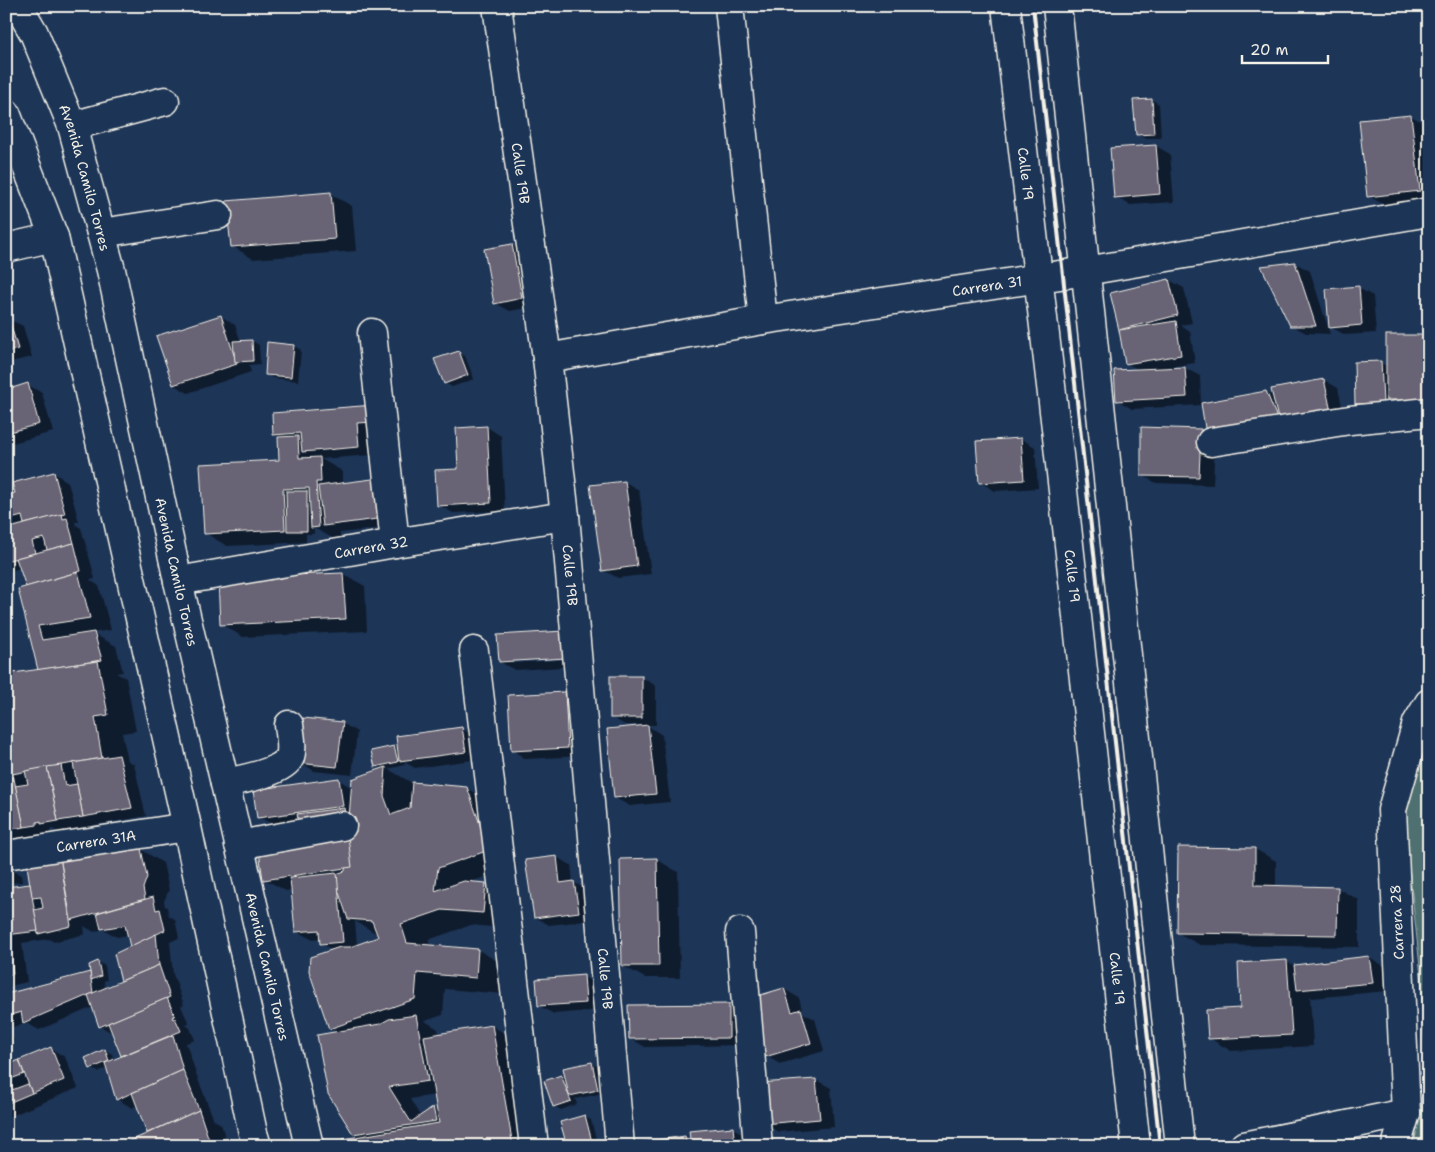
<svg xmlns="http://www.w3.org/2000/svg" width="1435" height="1152" font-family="'Shantell Sans',sans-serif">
	<rect width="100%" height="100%" fill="#1d3557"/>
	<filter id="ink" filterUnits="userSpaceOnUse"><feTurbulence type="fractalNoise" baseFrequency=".02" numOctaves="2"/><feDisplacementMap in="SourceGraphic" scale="10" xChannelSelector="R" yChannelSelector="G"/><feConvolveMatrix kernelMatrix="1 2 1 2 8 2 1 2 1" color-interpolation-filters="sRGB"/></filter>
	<g filter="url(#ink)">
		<path fill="#507070" stroke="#a2b0ac" d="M 1429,725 L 1429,1146 L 1414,1146 L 1426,1072 L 1421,976 L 1404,820 L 1423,736 Z"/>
		<g fill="#0007" fill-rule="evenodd">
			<path d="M 1152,100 L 1159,104 L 1161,138 L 1144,138 L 1137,134 Z"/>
			<path d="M 1411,116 L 1429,126 L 1429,205 L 1390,209 L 1369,196 Z"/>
			<path d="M 1156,146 L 1170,154 L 1174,202 L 1130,205 L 1115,197 Z"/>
			<path d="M 330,194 L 352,206 L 356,251 L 253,259 L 232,246 Z"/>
			<path d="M 512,245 L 526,254 L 536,306 L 510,311 L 495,303 Z"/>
			<path d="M 1295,263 L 1310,271 L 1330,334 L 1306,333 L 1291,325 Z"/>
			<path d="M 1169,280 L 1184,288 L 1192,323 L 1181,325 L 1190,331 L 1195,363 L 1169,367 L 1169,369 L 1185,368 L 1200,376 L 1201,405 L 1132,409 L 1117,400 L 1139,370 L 1126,363 L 1120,329 Z"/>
			<path d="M 1358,288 L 1373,296 L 1376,333 L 1345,335 L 1331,327 Z"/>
			<path d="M 221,316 L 235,325 L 241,342 L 252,341 L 259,345 L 260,364 L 249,365 L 251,372 L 188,393 L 174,385 Z"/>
			<path d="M 6,318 L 23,326 L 32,357 L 6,363 Z"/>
			<path d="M 269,344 L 294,346 L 301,350 L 298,381 L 273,378 L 266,374 Z"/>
			<path d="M 459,352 L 465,356 L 474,379 L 452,387 L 445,383 Z"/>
			<path d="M 1381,363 L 1388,367 L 1429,408 L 1371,412 L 1356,404 Z"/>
			<path d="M 6,379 L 9,390 L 28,385 L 42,393 L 53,432 L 9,444 L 6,442 Z"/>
			<path d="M 1324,380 L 1338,388 L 1345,420 L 1215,438 L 1213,485 L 1156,483 L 1142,475 L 1200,430 L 1208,434 L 1266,392 L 1274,397 Z"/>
			<path d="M 374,406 L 373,455 L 321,459 L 342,471 L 342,484 L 399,526 L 340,533 L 340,539 L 334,539 L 314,528 L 314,534 L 306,534 L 306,542 L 227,546 L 205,533 L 281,462 L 279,437 L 274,434 Z"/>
			<path d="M 487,427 L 501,436 L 505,511 L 453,513 L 439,505 Z"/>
			<path d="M 1021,439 L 1035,447 L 1038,488 L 995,491 L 980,482 Z"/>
			<path d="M 54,473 L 68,482 L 79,522 L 75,522 L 76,525 L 81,528 L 92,567 L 95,579 L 90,580 L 99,586 L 111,630 L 92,633 L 116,646 L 123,672 L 116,673 L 126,678 L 136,731 L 122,733 L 128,761 L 134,764 L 146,816 L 57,832 L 53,829 L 50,830 L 51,833 L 6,841 L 6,667 L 9,675 L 40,671 L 27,587 L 21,568 L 6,572 L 6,493 L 11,495 Z"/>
			<path d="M 625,482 L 639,490 L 651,574 L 618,578 L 603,570 Z"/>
			<path d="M 343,574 L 365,586 L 367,631 L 243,637 L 221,624 Z"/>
			<path d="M 578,641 L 580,666 L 515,670 L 500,662 ZM 572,656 L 572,659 L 513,663 L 513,660 Z"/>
			<path d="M 642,677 L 656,686 L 656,725 L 646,725 L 662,735 L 670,802 L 630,806 L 615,798 L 641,725 L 625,725 L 611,717 Z"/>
			<path d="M 565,693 L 579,702 L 582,756 L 526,759 L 512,750 Z"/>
			<path d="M 342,723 L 357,732 L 352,775 L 314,771 L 300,762 Z"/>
			<path d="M 462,729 L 477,737 L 480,759 L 415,768 L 404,762 L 405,765 L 388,769 L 412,783 L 466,788 L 495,804 L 517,866 L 468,883 L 486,884 L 514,901 L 512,929 L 471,925 L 428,940 L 431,946 L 478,950 L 506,966 L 504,994 L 445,989 L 443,1015 L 425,1021 L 438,1029 L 439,1035 L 492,1026 L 520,1042 L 538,1146 L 345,1146 L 360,1138 L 354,1134 L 338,1033 L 330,1028 L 333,950 L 322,944 L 321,938 L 311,939 L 296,931 L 292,890 L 286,891 L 264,879 L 273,825 L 259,817 L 339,780 L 352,788 L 382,769 L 376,766 L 394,747 L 399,750 ZM 355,921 L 377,934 L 380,938 L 357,946 ZM 435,1095 L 438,1112 L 433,1109 L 421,1117 L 410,1099 Z"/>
			<path d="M 129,842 L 163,863 L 169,890 L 164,901 L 165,906 L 167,907 L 169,916 L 175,919 L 179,938 L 170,942 L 173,974 L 184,1005 L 181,1006 L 189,1024 L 186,1025 L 190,1028 L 195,1040 L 186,1043 L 198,1079 L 214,1120 L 221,1124 L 228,1146 L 122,1146 L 150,1133 L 138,1105 L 132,1108 L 117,1099 L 107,1068 L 98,1072 L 91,1068 L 105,1050 L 112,1054 L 114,1061 L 123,1057 L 114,1034 L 100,1026 L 93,1007 L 39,1030 L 26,1023 L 9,1028 L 14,1041 L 6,1044 L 6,996 L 91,973 L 98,962 L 105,966 L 107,980 L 104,981 L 105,989 L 122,982 L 115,954 L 131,947 L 128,935 L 117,937 L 103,929 L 94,932 L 84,926 L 85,934 L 54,942 L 49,939 L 22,943 L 27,982 L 6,987 L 6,867 L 21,875 L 22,882 L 9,883 L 10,888 L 31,885 L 27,860 Z"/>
			<path d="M 1255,849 L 1276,861 L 1276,887 L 1337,888 L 1359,900 L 1359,947 L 1200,945 L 1178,933 Z"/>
			<path d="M 556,857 L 571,865 L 573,882 L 589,891 L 593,920 L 549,925 L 535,917 Z"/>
			<path d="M 656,859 L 678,872 L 680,978 L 645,978 L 623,966 Z"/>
			<path d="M 1369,957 L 1384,966 L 1387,991 L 1312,998 L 1310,996 L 1313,1046 L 1231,1051 L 1209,1038 L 1242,1009 L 1287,962 L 1295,966 Z"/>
			<path d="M 584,977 L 598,985 L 600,1010 L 554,1014 L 539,1006 Z"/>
			<path d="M 784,989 L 799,998 L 803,1013 L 815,1019 L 824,1051 L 780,1064 L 766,1056 Z"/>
			<path d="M 729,1005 L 743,1013 L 744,1045 L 645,1047 L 630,1038 Z"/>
			<path d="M 50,1048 L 65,1057 L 78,1088 L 6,1118 L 6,1067 Z"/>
			<path d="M 592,1063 L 598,1067 L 604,1093 L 575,1099 L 577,1104 L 561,1110 L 554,1106 L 561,1076 L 567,1080 Z"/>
			<path d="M 816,1080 L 831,1088 L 834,1127 L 778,1132 L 764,1123 Z"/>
			<path d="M 584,1116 L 591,1120 L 598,1146 L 568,1146 Z"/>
			<path d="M 733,1128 L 754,1141 L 755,1146 L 637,1146 L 685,1138 L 691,1141 Z"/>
		</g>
		<g fill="#686375" stroke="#f4f1e8">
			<path d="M 1152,99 L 1154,134 L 1136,135 L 1133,100 Z"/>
			<path d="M 1411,115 L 1420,191 L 1367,197 L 1359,120 Z"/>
			<path d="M 1156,145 L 1160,194 L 1114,198 L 1110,148 Z"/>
			<path d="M 331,192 L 335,239 L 231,247 L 226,201 Z"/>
			<path d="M 512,244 L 522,298 L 494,304 L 484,249 Z"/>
			<path d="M 1295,262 L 1316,326 L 1290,326 L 1261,266 Z"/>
			<path d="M 1169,279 L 1178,315 L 1119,330 L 1110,293 Z"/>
			<path d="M 1359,286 L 1362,325 L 1329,328 L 1326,289 Z"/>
			<path d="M 221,315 L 237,364 L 173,385 L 156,336 Z"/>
			<path d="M 8,316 L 18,349 L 6,352 L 6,317 Z"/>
			<path d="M 1176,321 L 1181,355 L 1125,364 L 1119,330 Z"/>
			<rect x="1386" y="335" width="43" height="65"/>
			<path d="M 252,340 L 253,361 L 235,362 L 233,341 Z"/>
			<path d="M 267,342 L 294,345 L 291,377 L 265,375 Z"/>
			<path d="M 459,351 L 468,375 L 444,384 L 434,359 Z"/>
			<path d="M 1381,361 L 1383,403 L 1355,404 L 1354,362 Z"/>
			<path d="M 1185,367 L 1187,397 L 1116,401 L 1114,370 Z"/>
			<path d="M 1324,379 L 1331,412 L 1279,423 L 1271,389 Z"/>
			<path d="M 28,383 L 39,424 L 6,433 L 6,390 Z"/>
			<path d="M 1266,391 L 1279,423 L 1206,434 L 1201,403 Z"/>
			<path d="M 374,405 L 375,422 L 357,423 L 359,447 L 302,452 L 300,433 L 273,435 L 272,413 Z"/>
			<path d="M 487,426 L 491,503 L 437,506 L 435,470 L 458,469 L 456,428 Z"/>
			<path d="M 1141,427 L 1201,429 L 1199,477 L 1141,476 Z"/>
			<path d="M 298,436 L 299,458 L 320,457 L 321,482 L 316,482 L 319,527 L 311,528 L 309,488 L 283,489 L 285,530 L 204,534 L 200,464 L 279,460 L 278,437 Z"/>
			<path d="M 1021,438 L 1024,480 L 979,483 L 976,441 Z"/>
			<path d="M 54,472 L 65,514 L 24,524 L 22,516 L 11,519 L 13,527 L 6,529 L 6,495 L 15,493 L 12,483 Z"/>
			<path d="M 380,478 L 385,518 L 323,526 L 318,486 Z"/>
			<path d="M 625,481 L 637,566 L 602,571 L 590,485 Z"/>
			<path d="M 286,491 L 307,491 L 307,531 L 287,531 Z"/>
			<path d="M 62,514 L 63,519 L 67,518 L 74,543 L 47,550 L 44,538 L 32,541 L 35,553 L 6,561 L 6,529 Z"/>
			<path d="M 74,543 L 81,571 L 26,587 L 16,558 Z"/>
			<path d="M 78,572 L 90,618 L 38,626 L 42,640 L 94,632 L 102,660 L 38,670 L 18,589 Z"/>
			<path d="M 343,573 L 346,619 L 220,625 L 218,578 Z"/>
			<path d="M 564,631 L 566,658 L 499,662 L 497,635 Z"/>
			<path d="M 98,661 L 108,715 L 95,717 L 102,758 L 6,775 L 6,674 Z"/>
			<rect x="610" y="676" width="32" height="42"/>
			<path d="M 565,692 L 568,748 L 511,751 L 508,695 Z"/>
			<path d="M 303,718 L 343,722 L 337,767 L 298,763 Z"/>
			<path d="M 648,725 L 656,794 L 614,798 L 607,729 Z"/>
			<path d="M 462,727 L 466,752 L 399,761 L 396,736 Z"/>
			<path d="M 394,746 L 398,762 L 375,767 L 371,751 Z"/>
			<path d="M 119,755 L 132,808 L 83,817 L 73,763 Z"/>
			<path d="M 61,765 L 65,786 L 77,784 L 83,817 L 58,821 L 47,767 Z"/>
			<path d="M 47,767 L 58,821 L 41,824 L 41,821 L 37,822 L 37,825 L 24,827 L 15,786 L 28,784 L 25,771 Z"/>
			<path d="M 386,767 L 384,796 L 391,815 L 410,808 L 412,782 L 467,787 L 489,850 L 438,868 L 435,891 L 464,881 L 486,883 L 483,913 L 442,910 L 401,924 L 407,943 L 478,949 L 476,978 L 417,973 L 415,999 L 329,1029 L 309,971 L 310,957 L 340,947 L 350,947 L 378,937 L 372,921 L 348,919 L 333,875 L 345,871 L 352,779 Z"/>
			<path d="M 13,774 L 24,827 L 6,830 L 6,775 Z"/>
			<path d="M 339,778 L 343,806 L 257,818 L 253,790 Z"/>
			<path d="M 344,808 L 352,867 L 263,880 L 256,830 L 299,824 L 297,814 Z"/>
			<path d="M 129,841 L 141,849 L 147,877 L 143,888 L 145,899 L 71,920 L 60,857 Z"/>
			<path d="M 1178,847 L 1255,848 L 1255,885 L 1338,887 L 1337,935 L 1177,933 Z"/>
			<path d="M 557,856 L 560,883 L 574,881 L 579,912 L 534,918 L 525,860 Z"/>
			<path d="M 60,857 L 71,926 L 38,934 L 34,910 L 43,908 L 41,897 L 32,898 L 26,859 Z"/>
			<path d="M 657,858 L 659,966 L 622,966 L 620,859 Z"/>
			<path d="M 337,873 L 343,942 L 320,944 L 319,930 L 295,932 L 290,878 Z"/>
			<path d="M 30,884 L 38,931 L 6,935 L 6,887 Z"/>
			<path d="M 153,897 L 156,910 L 160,909 L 165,930 L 130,947 L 125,925 L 101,929 L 97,913 Z"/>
			<path d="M 156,934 L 159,965 L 121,981 L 114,954 Z"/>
			<path d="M 6,935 L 8,935 L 13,974 L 6,976 Z"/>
			<path d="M 1369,956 L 1373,983 L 1297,990 L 1294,965 Z"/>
			<path d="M 1287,960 L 1292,1035 L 1208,1039 L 1206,1010 L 1240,1008 L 1238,963 Z"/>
			<path d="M 98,961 L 101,976 L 91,980 L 89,965 Z"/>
			<path d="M 159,965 L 170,997 L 99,1027 L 88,995 Z"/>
			<path d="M 90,972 L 93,993 L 23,1023 L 21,1012 L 7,1016 L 6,994 Z"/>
			<path d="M 584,975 L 586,1003 L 538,1006 L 536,979 Z"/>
			<path d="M 784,988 L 792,1012 L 801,1009 L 811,1043 L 765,1057 L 747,999 Z"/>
			<path d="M 167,998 L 175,1016 L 172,1017 L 173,1019 L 175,1018 L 181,1031 L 121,1056 L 108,1023 Z"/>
			<path d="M 729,1004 L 729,1038 L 629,1039 L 628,1005 Z"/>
			<path d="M 416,1015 L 428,1081 L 389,1087 L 411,1122 L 433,1107 L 436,1121 L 353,1134 L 328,1094 L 317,1035 L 380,1024 L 389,1019 Z"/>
			<path d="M 492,1025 L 513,1146 L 344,1146 L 343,1139 L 439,1123 L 424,1036 Z"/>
			<path d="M 173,1035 L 183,1070 L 116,1100 L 105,1063 Z"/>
			<path d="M 51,1047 L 64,1080 L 32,1093 L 19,1060 Z"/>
			<path d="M 105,1049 L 109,1061 L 90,1069 L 85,1058 Z"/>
			<path d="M 19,1060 L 24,1074 L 8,1080 L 12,1090 L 28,1084 L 32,1093 L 6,1104 L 6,1066 Z"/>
			<path d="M 592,1062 L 598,1090 L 569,1096 L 563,1068 Z"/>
			<path d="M 183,1070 L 199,1110 L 147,1133 L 132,1093 Z"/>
			<path d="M 561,1075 L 571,1101 L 553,1107 L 544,1081 Z"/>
			<path d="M 816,1079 L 820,1119 L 763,1124 L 759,1083 Z"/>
			<path d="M 199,1110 L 211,1146 L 118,1146 L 146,1134 Z"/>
			<path d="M 585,1115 L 592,1142 L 579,1146 L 567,1146 L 560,1122 Z"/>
			<path d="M 733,1127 L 735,1146 L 691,1146 L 689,1131 Z"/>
			<path d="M 685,1136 L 687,1146 L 636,1146 L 636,1143 Z"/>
		</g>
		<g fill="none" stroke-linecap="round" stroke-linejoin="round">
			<g stroke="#f4f1e8" stroke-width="31">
				<g id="minor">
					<path id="s1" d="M 497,6 L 547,358 L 565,516 L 620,1146"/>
					<path d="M 729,6 L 763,320"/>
					<path id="s2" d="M 1006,6 L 1056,428 L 1136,1146"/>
					<path d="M 1057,6 L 1180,1146"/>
					<path d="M 72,126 L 165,101"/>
					<path d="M 101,233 L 218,215"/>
					<path d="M 6,248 L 54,237"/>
					<path d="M 372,333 L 395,543"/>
					<path id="s3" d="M 547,358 L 763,320 L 1086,271 L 1429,212"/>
					<path d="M 1211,442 L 1350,420 L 1429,412"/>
					<path id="s4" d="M 178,581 L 395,543 L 565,516"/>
					<path d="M 474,651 L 534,1146"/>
					<path d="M 225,783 C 240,780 284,772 290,757 C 293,748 290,734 289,725"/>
					<path d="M 239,845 L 342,826"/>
					<path id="s5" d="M 6,855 L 187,827"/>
					<path d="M 740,932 L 758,1146"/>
					<path d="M 1244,1146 L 1406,1113"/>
					<path d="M 1396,1146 L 1406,1113 L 1392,810 L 1417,723 L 1429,703"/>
				</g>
			</g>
			<g stroke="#f4f1e8" stroke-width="31">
				<g id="major">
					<path id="s6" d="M 18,6 L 34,33 L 72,126 L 111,270 L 178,581 L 309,1146"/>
					<path d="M 6,113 L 54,237 L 187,827 L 253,1133 L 257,1146"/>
				</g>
			</g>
			<use href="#minor" stroke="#1d3557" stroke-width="28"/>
			<use href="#major" stroke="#1d3557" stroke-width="28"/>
			<path stroke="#f4f1e8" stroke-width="4" d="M 1033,6 L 1160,1146"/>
		</g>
	</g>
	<g text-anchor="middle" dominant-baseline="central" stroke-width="5" stroke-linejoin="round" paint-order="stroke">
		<g font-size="14" fill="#f4f1e8" stroke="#1d3557">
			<text stroke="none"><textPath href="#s1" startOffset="169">Calle 19B</textPath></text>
			<text stroke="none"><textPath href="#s2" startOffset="169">Calle 19</textPath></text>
			<text stroke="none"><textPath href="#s6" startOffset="185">Avenida Camilo Torres</textPath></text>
			<text stroke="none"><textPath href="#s3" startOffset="446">Carrera 31</textPath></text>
			<text stroke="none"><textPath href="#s4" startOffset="196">Carrera 32</textPath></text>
			<text stroke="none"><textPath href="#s6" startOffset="590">Avenida Camilo Torres</textPath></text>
			<text stroke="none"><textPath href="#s1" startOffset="574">Calle 19B</textPath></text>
			<text stroke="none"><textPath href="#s2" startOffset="574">Calle 19</textPath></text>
			<text stroke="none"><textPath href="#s5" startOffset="91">Carrera 31A</textPath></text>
			<text transform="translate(1397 922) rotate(-93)">Carrera 28</text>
			<text stroke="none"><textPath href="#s6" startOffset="995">Avenida Camilo Torres</textPath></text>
			<text stroke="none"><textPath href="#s1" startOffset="979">Calle 19B</textPath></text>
			<text stroke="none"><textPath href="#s2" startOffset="979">Calle 19</textPath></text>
		</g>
	</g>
	<rect width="1435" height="1152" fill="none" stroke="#1d3557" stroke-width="25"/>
	<rect x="12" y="12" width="1410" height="1127" fill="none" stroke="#f4f1e8" stroke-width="2" filter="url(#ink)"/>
	<path d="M1242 55v8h86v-8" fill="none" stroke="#f4f1e8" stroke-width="2.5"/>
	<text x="1250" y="55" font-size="15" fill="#f4f1e8" stroke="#1d3557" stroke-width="4" paint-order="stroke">20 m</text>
</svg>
